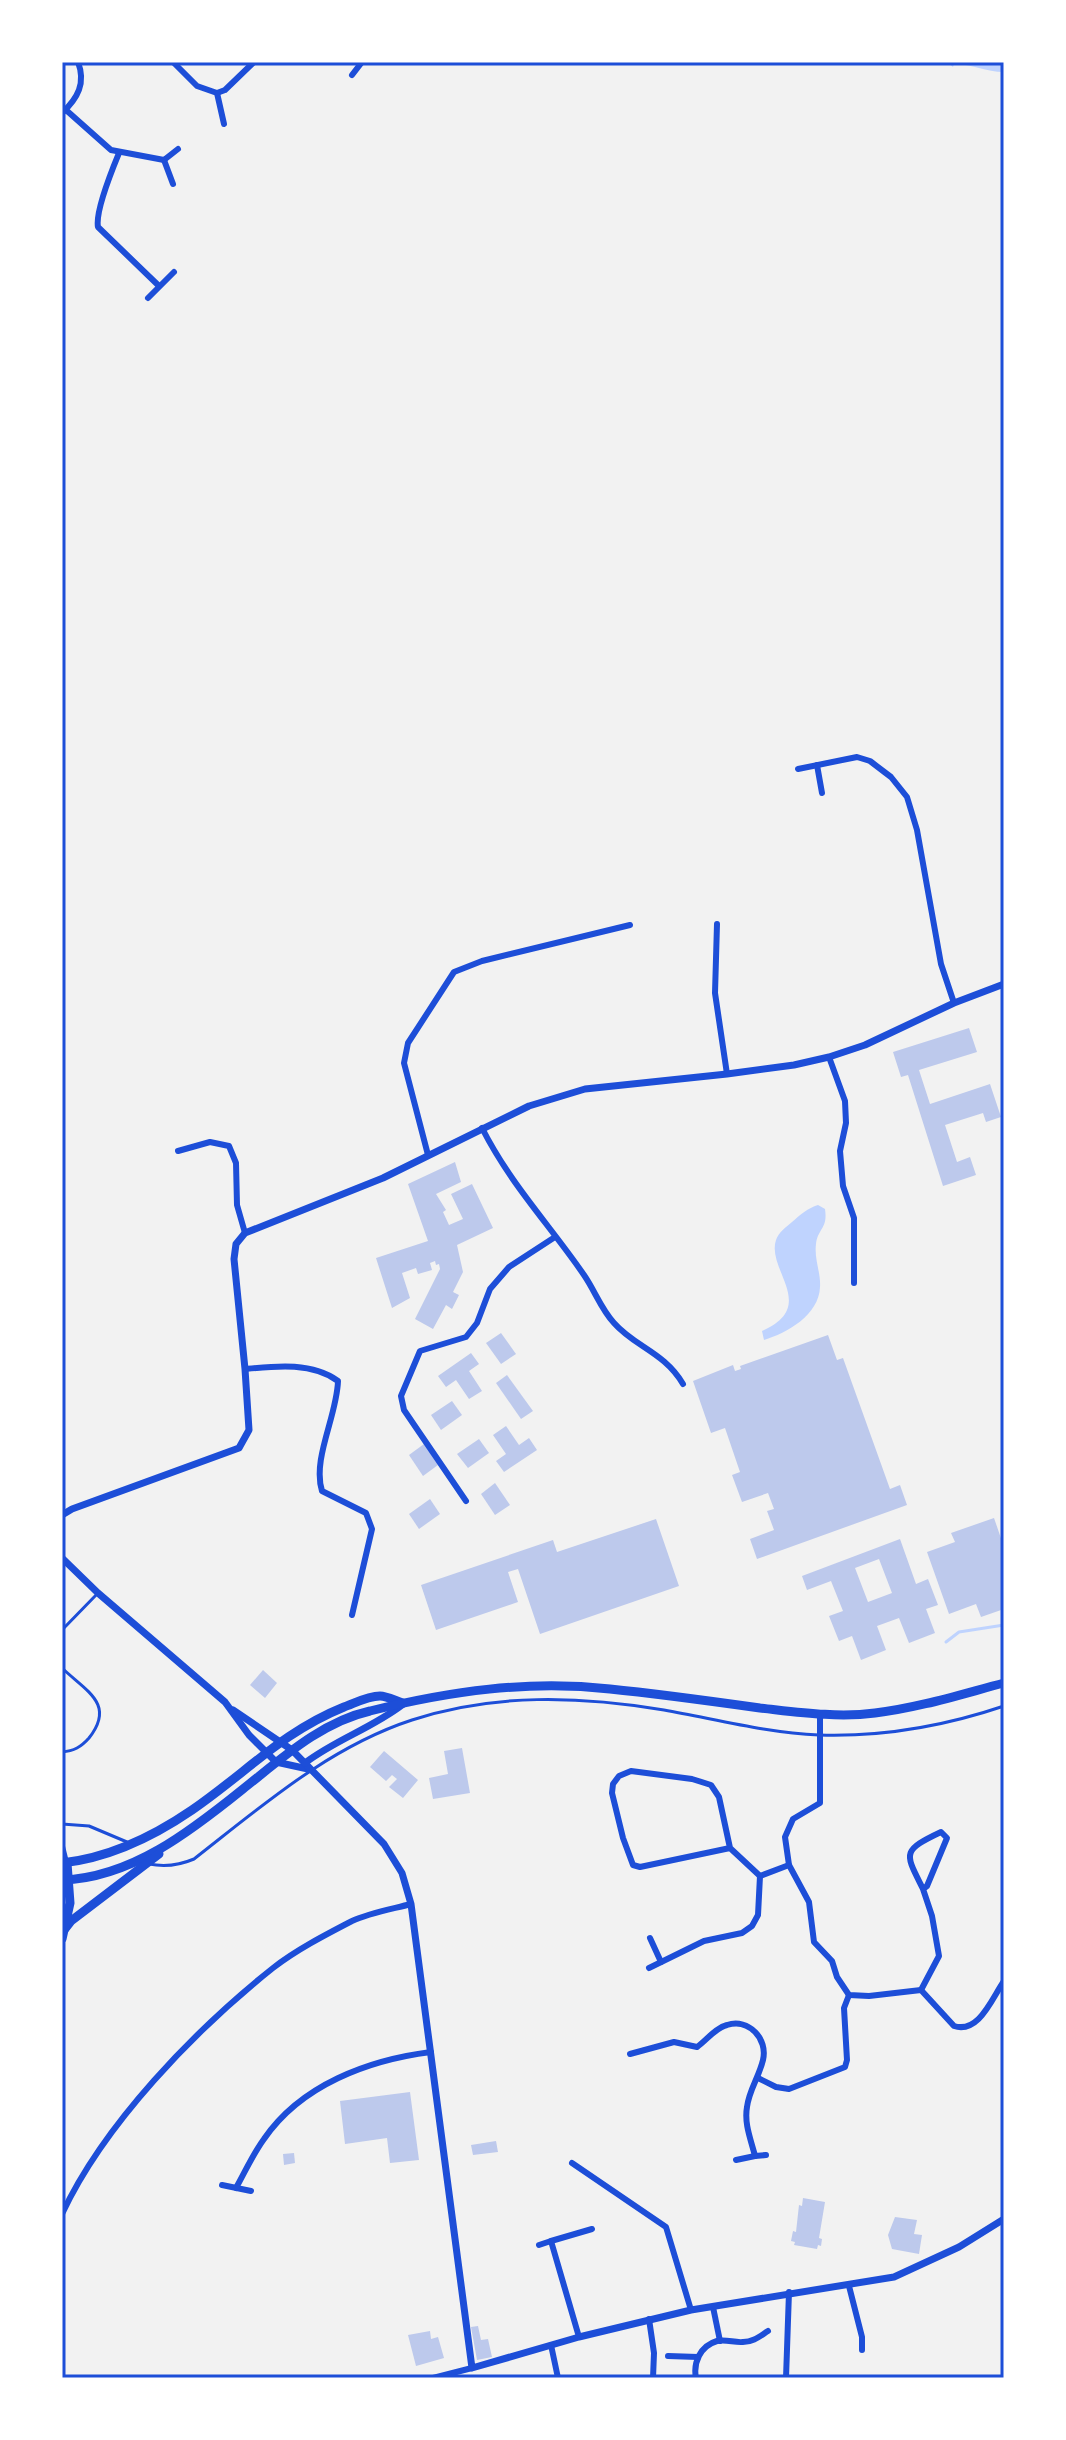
<svg xmlns="http://www.w3.org/2000/svg" width="1066" height="2440" font-family="'Asap Condensed',sans-serif">
	<rect width="100%" height="100%" fill="#f2f2f2"/>
	<g fill="#bfd3fe">
		<path d="M 930,62 L 1004,62 L 1004,72 C 986,72 972,64 954,64 L 953,67 L 948,63 Z"/>
		<path d="M 818,1205 L 825,1209 C 828,1229 818,1228 816,1244 C 814,1259 821,1273 820,1287 C 819,1315 787,1333 764,1340 L 762,1331 C 819,1306 766,1270 776,1240 C 778,1233 786,1227 792,1222 C 800,1215 808,1208 818,1205 Z"/>
	</g>
	<g fill="none" stroke-linecap="round" stroke-linejoin="round">
		<path stroke="#bfd3fe" stroke-width="3" d="M 946,1642 L 959,1632 L 1004,1625"/>
	</g>
	<g fill="#bdc9ec" fill-rule="evenodd">
		<path d="M 969,1028 L 977,1052 L 919,1070 L 930,1104 L 990,1084 L 1001,1117 L 986,1122 L 983,1113 L 945,1125 L 957,1162 L 970,1157 L 976,1175 L 943,1186 L 908,1075 L 901,1077 L 893,1052 Z"/>
		<path d="M 455,1162 L 461,1182 L 436,1194 L 446,1210 L 443,1212 L 449,1225 L 463,1219 L 451,1194 L 472,1184 L 493,1228 L 457,1245 L 463,1272 L 453,1292 L 459,1295 L 452,1309 L 446,1305 L 433,1329 L 415,1319 L 440,1269 L 439,1264 L 436,1265 L 435,1261 L 430,1263 L 432,1270 L 418,1274 L 416,1268 L 402,1273 L 410,1298 L 392,1308 L 376,1258 L 428,1241 L 408,1184 Z"/>
		<path d="M 501,1333 L 516,1354 L 501,1364 L 486,1343 Z"/>
		<path d="M 828,1335 L 837,1360 L 843,1358 L 890,1489 L 900,1485 L 907,1505 L 757,1559 L 750,1539 L 774,1530 L 767,1511 L 774,1509 L 768,1493 L 742,1502 L 732,1475 L 740,1472 L 725,1428 L 711,1433 L 693,1381 L 733,1365 L 735,1371 L 741,1369 L 740,1366 Z"/>
		<path d="M 471,1353 L 479,1364 L 469,1371 L 482,1391 L 469,1399 L 456,1380 L 446,1387 L 438,1376 Z"/>
		<path d="M 507,1375 L 533,1411 L 521,1419 L 496,1383 Z"/>
		<path d="M 452,1401 L 462,1415 L 441,1430 L 431,1415 Z"/>
		<path d="M 506,1426 L 519,1445 L 529,1438 L 537,1450 L 504,1472 L 496,1461 L 506,1454 L 493,1435 Z"/>
		<path d="M 479,1439 L 489,1453 L 468,1468 L 457,1454 Z"/>
		<path d="M 424,1444 L 438,1465 L 423,1476 L 409,1455 Z"/>
		<path d="M 495,1483 L 510,1505 L 495,1515 L 481,1494 Z"/>
		<path d="M 430,1499 L 440,1514 L 419,1529 L 409,1514 Z"/>
		<path d="M 994,1518 L 1004,1547 L 1004,1609 L 981,1617 L 976,1604 L 949,1614 L 927,1552 L 955,1542 L 951,1533 Z"/>
		<path d="M 656,1519 L 679,1586 L 540,1634 L 518,1569 L 508,1572 L 518,1602 L 436,1630 L 421,1585 L 553,1540 L 557,1552 Z"/>
		<path d="M 900,1539 L 916,1584 L 928,1579 L 938,1605 L 926,1609 L 935,1633 L 909,1643 L 899,1618 L 877,1626 L 886,1650 L 861,1660 L 852,1636 L 839,1641 L 829,1616 L 843,1611 L 831,1581 L 807,1590 L 802,1576 ZM 879,1559 L 892,1593 L 868,1602 L 855,1568 Z"/>
		<path d="M 263,1670 L 277,1683 L 265,1698 L 250,1685 Z"/>
		<path d="M 462,1748 L 470,1793 L 433,1799 L 429,1778 L 448,1774 L 444,1751 Z"/>
		<path d="M 384,1751 L 418,1780 L 403,1798 L 389,1787 L 397,1779 L 392,1775 L 386,1781 L 370,1767 Z"/>
		<path d="M 410,2092 L 419,2160 L 390,2163 L 387,2138 L 345,2144 L 340,2101 Z"/>
		<path d="M 496,2141 L 498,2152 L 473,2155 L 471,2145 Z"/>
		<path d="M 294,2153 L 295,2163 L 284,2165 L 283,2154 Z"/>
		<path d="M 803,2198 L 825,2202 L 819,2238 L 822,2239 L 821,2246 L 818,2245 L 817,2249 L 794,2245 L 795,2242 L 791,2241 L 793,2231 L 796,2232 L 799,2205 L 802,2206 Z"/>
		<path d="M 895,2217 L 917,2220 L 914,2234 L 922,2235 L 919,2254 L 892,2249 L 888,2235 Z"/>
		<path d="M 478,2326 L 481,2340 L 488,2339 L 492,2357 L 477,2360 L 471,2327 Z"/>
		<path d="M 430,2331 L 431,2339 L 438,2337 L 444,2358 L 416,2366 L 408,2335 Z"/>
	</g>
	<g fill="none" stroke-linecap="round" stroke-linejoin="round">
		<g stroke="#1d4ed8" stroke-width="3">
			<path d="M 62,1630 L 98,1593"/>
			<path d="M 62,1668 C 86,1691 116,1704 89,1738 C 81,1747 74,1751 62,1752"/>
			<path d="M 62,1824 L 89,1826 L 127,1842"/>
			<path d="M 62,1840 L 67,1860"/>
			<path d="M 149,1864 C 164,1867 180,1865 194,1859 C 262,1806 329,1747 412,1720 C 494,1693 580,1696 664,1710 C 715,1719 767,1733 819,1735 C 882,1737 945,1726 1004,1706"/>
		</g>
		<g stroke="#1d4ed8" stroke-width="6">
			<path d="M 173,62 L 197,86 L 217,93 L 224,124"/>
			<path d="M 352,75 L 362,62"/>
			<path d="M 217,93 L 225,90 L 254,62"/>
			<path d="M 66,110 L 111,150 L 164,160 L 178,149"/>
			<path d="M 62,113 C 78,98 86,83 78,62"/>
			<path d="M 119,153 C 112,170 95,211 98,227 L 158,285"/>
			<path d="M 164,160 L 173,184"/>
			<path d="M 148,298 L 174,272"/>
			<path d="M 817,765 L 822,793"/>
			<path d="M 798,769 L 857,757 L 870,761 L 891,777 L 907,797 L 917,830 L 941,964 L 954,1003"/>
			<path d="M 717,924 L 715,993 L 727,1074"/>
			<path d="M 829,1057 L 845,1101 L 846,1123 L 840,1151 L 843,1186 L 854,1218 L 854,1283"/>
			<path d="M 482,1128 C 511,1185 549,1224 584,1275 C 595,1291 601,1309 614,1323 C 635,1347 664,1352 683,1384"/>
			<path d="M 178,1151 L 210,1142 L 229,1146 L 236,1163 L 237,1205 L 245,1233"/>
			<path d="M 428,1155 L 404,1063 L 408,1043 L 454,972 L 482,961 L 630,925"/>
			<path d="M 245,1369 C 276,1366 312,1362 338,1381 C 337,1416 312,1459 322,1491 L 366,1513 L 372,1529 L 352,1615"/>
			<path d="M 466,1501 L 404,1410 L 401,1396 L 420,1351 L 466,1337 L 477,1323 L 490,1289 L 509,1267 L 555,1237"/>
			<path d="M 820,1714 L 820,1803 L 793,1819 L 785,1837 L 789,1865 L 809,1902 L 814,1942 L 832,1961 L 837,1977 L 849,1995 L 869,1996 L 921,1990 L 954,2026 C 979,2034 992,1998 1004,1981"/>
			<path d="M 730,1848 L 640,1867 L 633,1865 L 623,1838 L 612,1793 L 613,1784 L 619,1776 L 631,1771 L 692,1779 L 711,1785 L 719,1797 L 730,1848 L 760,1876 L 789,1865"/>
			<path d="M 650,1938 L 661,1962"/>
			<path d="M 649,1968 L 704,1941 L 742,1933 L 752,1926 L 758,1915 L 760,1876"/>
			<path d="M 921,1990 L 939,1956 L 932,1916 L 923,1889 L 927,1886 L 947,1838 L 941,1832 C 901,1851 905,1853 923,1889"/>
			<path d="M 630,2054 L 674,2042 L 697,2047 C 707,2040 715,2028 727,2025 C 749,2018 768,2039 763,2060 C 759,2077 749,2090 747,2107 C 744,2124 751,2140 755,2156 L 766,2155"/>
			<path d="M 758,2078 L 776,2087 L 789,2089 L 845,2067 L 847,2060 L 844,2008 L 849,1995"/>
			<path d="M 736,2160 L 755,2156"/>
			<path d="M 572,2163 L 666,2227 L 691,2310"/>
			<path d="M 222,2185 L 251,2191"/>
			<path d="M 236,2188 C 245,2172 253,2154 264,2139 C 301,2085 368,2060 431,2052"/>
			<path d="M 62,2214 C 104,2124 195,2030 273,1968 C 296,1950 325,1935 352,1921 C 369,1913 392,1909 411,1904"/>
			<path d="M 539,2245 L 551,2241"/>
			<path d="M 849,2286 L 862,2337 L 862,2350"/>
			<path d="M 713,2307 L 720,2341"/>
			<path d="M 649,2319 L 654,2353 L 653,2378"/>
			<path d="M 579,2337 L 551,2241 L 592,2229"/>
			<path d="M 551,2345 L 558,2378"/>
			<path d="M 668,2356 L 698,2357"/>
			<path d="M 433,2378 L 472,2368"/>
			<path d="M 696,2378 C 693,2363 700,2346 717,2341 C 726,2339 735,2343 743,2342 C 753,2342 760,2336 768,2331"/>
			<path d="M 786,2378 L 789,2292"/>
		</g>
		<g stroke="#1d4ed8" stroke-width="7">
			<path d="M 62,1515 L 72,1509 L 239,1448 L 249,1430 L 245,1369 L 234,1259 L 236,1244 L 245,1233 L 383,1178 L 529,1106 L 585,1089 L 727,1074 L 794,1065 L 829,1057 L 865,1045 L 954,1003 L 1004,984"/>
			<path d="M 62,1558 L 98,1593 L 225,1702 L 249,1735 L 276,1762 L 308,1769"/>
			<path d="M 233,1710 L 292,1750 L 384,1844 L 402,1873 L 411,1904 L 472,2368 L 579,2337 L 691,2310 L 894,2277 L 959,2247 L 1004,2219"/>
			<path d="M 305,1763 C 335,1740 372,1728 402,1705"/>
		</g>
		<g stroke="#1d4ed8" stroke-width="9">
			<path d="M 62,1863 C 108,1858 154,1836 192,1810 C 246,1773 282,1732 344,1707 C 355,1703 368,1696 380,1696 C 387,1696 396,1701 403,1703"/>
			<path d="M 62,1880 C 131,1878 191,1831 243,1789 C 281,1759 321,1722 370,1711 C 450,1691 528,1680 610,1689 C 660,1694 710,1701 760,1708 C 797,1712 837,1718 875,1713 C 918,1708 962,1694 1004,1683"/>
			<path d="M 64,1930 L 71,1921 L 159,1854"/>
			<path d="M 62,1939 L 70,1903 L 67,1863"/>
		</g>
	</g>
	<rect width="1066" height="2440" fill="none" stroke="#ffffff" stroke-width="128"/>
	<rect x="64" y="64" width="938" height="2312" fill="none" stroke="#1d4ed8" stroke-width="3"/>
</svg>
